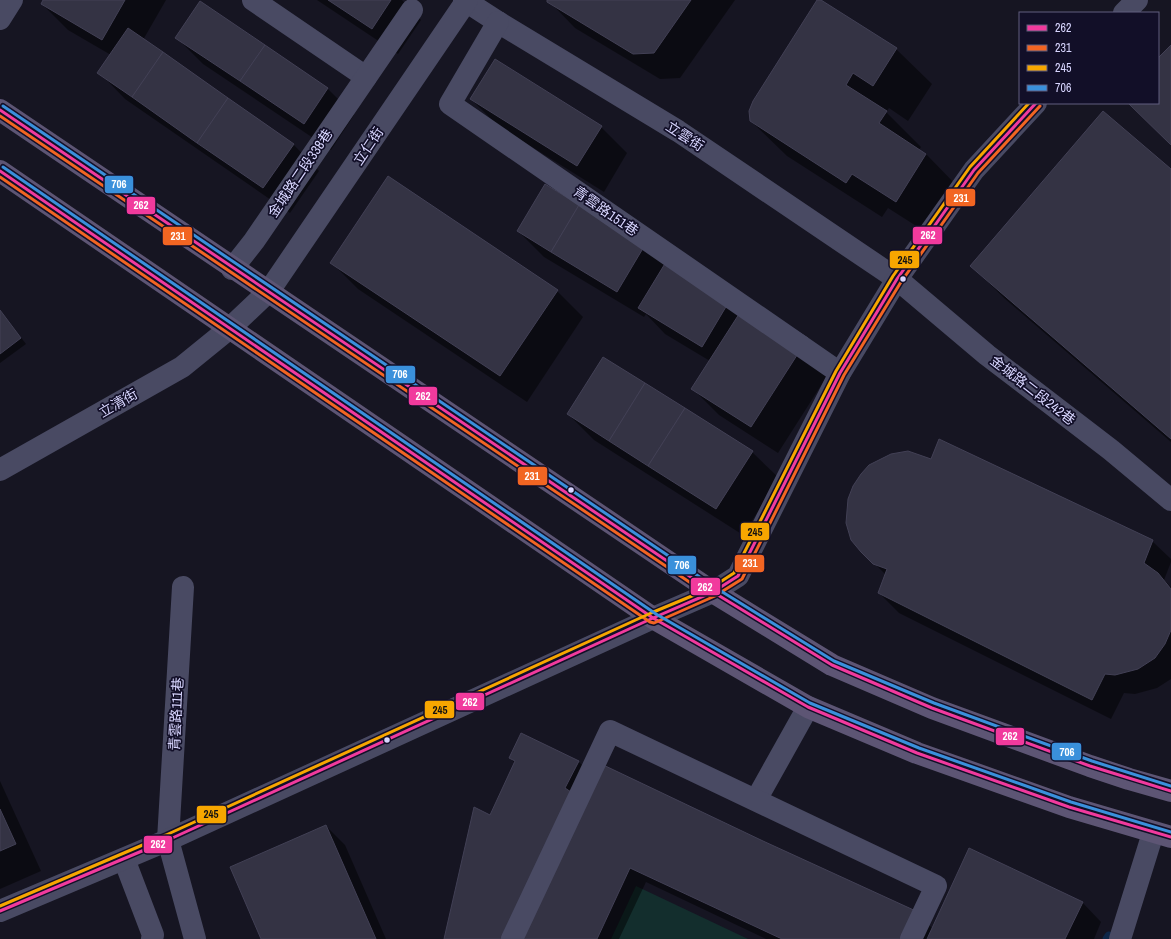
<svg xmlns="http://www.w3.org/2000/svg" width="1171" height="939" font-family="'Archivo Narrow','Noto Sans TC',sans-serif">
	<rect width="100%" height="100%" fill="#161522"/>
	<path fill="#132e2d" d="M 636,886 L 748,939 L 611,939 Z"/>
	<g fill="#0007">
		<path d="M 44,0 L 166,0 L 143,40 L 293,144 L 319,171 L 290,213 L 125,99 L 99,72 L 111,55 L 68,30 L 42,4 Z"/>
		<path d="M 317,0 L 402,0 L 421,20 L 398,54 Z"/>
		<path d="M 548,0 L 735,0 L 680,78 L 660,79 L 575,28 Z"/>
		<path d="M 819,0 L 896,49 L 932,84 L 908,121 L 889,108 L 886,112 L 921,147 L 919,150 L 926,154 L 961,190 L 932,236 L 888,208 L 882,217 L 787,156 L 751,121 Z"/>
		<path d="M 200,3 L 328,89 L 354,115 L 331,150 L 203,64 L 177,38 Z"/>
		<path d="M 495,60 L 601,127 L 627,153 L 604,192 L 497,125 L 471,99 Z"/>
		<path d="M 1171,171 L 1171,442 L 1004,298 L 972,266 Z"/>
		<path d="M 518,231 L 645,246 L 665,266 L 834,365 L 778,453 L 719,415 L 693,389 L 710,361 L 665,334 L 646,314 L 644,317 L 544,257 Z"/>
		<path d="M 332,263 L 557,291 L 583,317 L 527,402 L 358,289 Z"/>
		<path d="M 0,310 L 26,344 L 0,363 Z"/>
		<path d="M 604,358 L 752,452 L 779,478 L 743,535 L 594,440 L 568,414 Z"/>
		<path d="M 1152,541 L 1171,559 L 1171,562 L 1164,580 L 1171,587 L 1171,679 L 1157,688 L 1135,694 L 1124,693 L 1111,719 L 899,613 L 879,593 L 886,575 L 862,551 Z"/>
		<path d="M 510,758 L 578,761 L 592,775 L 763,842 L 917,913 L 933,929 L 1082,902 L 1101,922 L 1094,939 L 766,939 L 646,882 L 619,939 L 445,939 L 490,816 L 515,763 Z"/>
		<path d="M 0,781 L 41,871 L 0,889 Z"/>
		<path d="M 326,826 L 345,845 L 386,939 L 263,939 Z"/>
	</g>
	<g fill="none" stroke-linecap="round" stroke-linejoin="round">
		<path stroke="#0e2749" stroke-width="9" d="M 1107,939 L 1109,936"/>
	</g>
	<g fill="#343344" stroke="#424055">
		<path d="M 43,0 L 125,0 L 102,40 L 41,4 Z"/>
		<path d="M 328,0 L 391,0 L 372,29 Z"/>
		<path d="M 547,0 L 691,0 L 654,53 L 633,54 L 547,2 Z"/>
		<path d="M 817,0 L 821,0 L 897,48 L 873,86 L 853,73 L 846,85 L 887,111 L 879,123 L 926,154 L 896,202 L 852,174 L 846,183 L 750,121 L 749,111 L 753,101 Z"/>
		<path d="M 200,1 L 265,45 L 240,81 L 175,38 Z"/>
		<path d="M 128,28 L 163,52 L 132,97 L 97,73 Z"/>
		<path d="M 265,45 L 328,88 L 304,124 L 240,81 Z"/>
		<path d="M 1171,45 L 1171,145 L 1128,103 L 1158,103 L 1158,58 Z"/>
		<path d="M 163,52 L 228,98 L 197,143 L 132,97 Z"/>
		<path d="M 495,59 L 602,126 L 577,166 L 470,99 Z"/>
		<path d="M 228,98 L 294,144 L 263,188 L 197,143 Z"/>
		<path d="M 1103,111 L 1171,169 L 1171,439 L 970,266 Z"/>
		<path d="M 388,176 L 558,290 L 500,376 L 330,263 Z"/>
		<path d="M 545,184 L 579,205 L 551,252 L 517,231 Z"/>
		<path d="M 579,205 L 645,245 L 617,292 L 551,252 Z"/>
		<path d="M 669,257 L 733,295 L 702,347 L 638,308 Z"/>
		<path d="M 748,300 L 808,338 L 751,427 L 691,389 Z"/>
		<path d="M 0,310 L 21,338 L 0,354 Z"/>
		<path d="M 603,357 L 645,383 L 609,441 L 567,414 Z"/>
		<path d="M 645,383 L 685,408 L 648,466 L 609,441 Z"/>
		<path d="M 685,408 L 753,451 L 716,509 L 648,466 Z"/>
		<path d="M 939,439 L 1153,540 L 1144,563 L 1158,573 L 1171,589 L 1171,630 L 1165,644 L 1155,658 L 1138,669 L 1115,675 L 1105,674 L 1092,700 L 878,593 L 887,569 L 873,564 L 861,552 L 851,540 L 846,523 L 848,499 L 853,486 L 861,474 L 869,465 L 891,454 L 908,451 L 931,459 Z"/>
		<path d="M 521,733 L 579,761 L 565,788 L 571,792 L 501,939 L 444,939 L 474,807 L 490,815 L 515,761 L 509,758 Z"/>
		<path d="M 597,762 L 763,841 L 918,912 L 904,939 L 782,939 L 630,868 L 597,939 L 523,939 Z"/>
		<path d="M 0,809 L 16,844 L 0,851 Z"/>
		<path d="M 326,825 L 376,939 L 261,939 L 230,867 Z"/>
		<path d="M 969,848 L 1083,902 L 1065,939 L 927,939 Z"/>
	</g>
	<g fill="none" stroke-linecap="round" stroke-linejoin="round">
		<g stroke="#494a63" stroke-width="22">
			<path d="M 253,0 L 366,77"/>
			<path d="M 464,0 L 498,22 L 678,131 L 897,279 L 987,355 L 1111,450 L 1171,500"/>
			<path d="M 1124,13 L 1137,0"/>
			<path d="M 0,19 L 12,0"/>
			<path d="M 498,22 L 450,104 L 840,373"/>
			<path d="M 232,269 L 254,241 L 412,10"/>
			<path d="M 0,470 L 182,367 L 230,328 L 269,291 L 467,0"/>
			<path d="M 183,587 L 168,840 L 195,939"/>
			<path d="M 756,800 L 808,707"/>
			<path d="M 124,859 L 153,935 L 152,939"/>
			<path d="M 0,911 L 168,840 L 653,618 L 713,592 L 738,576 L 840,373 L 897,279 L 974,170 L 1036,103"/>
			<path d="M 512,939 L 610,731 L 936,886 L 911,939"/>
			<path d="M 1120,939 L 1153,833"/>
		</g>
		<g stroke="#5d5574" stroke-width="22">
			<path d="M 0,110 L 713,592 L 832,665 L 932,708 L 1090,766 L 1129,779 L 1171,791"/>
			<path d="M 0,171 L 653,618 L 808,707 L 917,753 L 1069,807 L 1171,837"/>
		</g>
		<g stroke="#120f28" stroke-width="6">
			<g id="bus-1">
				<path d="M 0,110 L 713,592 L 832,665 L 932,708 L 1090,766 L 1171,791"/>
				<path d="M 0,171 L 653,618 L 808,707 L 917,753 L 1069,807 L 1171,837"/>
				<path d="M 0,911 L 168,840 L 653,618 L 713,592 L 738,576 L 840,373 L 897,279 L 974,170 L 1036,103"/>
			</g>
		</g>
		<g stroke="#120f28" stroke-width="6">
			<g id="bus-2">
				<path d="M 0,116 L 710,596"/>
				<path d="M 0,177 L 650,622 L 654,623 L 715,596 L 742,579 L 844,375 L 901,282 L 978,173 L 1040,106"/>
			</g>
		</g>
		<g stroke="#120f28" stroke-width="6">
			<path id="bus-3" d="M 0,906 L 166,835 L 651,613 L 711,588 L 734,573 L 836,371 L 893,276 L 970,167 L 1029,103"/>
		</g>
		<g stroke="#120f28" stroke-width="6">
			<g id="bus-4">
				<path d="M 3,106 L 716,588 L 834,661 L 934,703 L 1092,761 L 1171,786"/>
				<path d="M 3,167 L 656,614 L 810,703 L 919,748 L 1071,802 L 1171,832"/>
			</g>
		</g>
		<use href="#bus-1" stroke="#f13a9d" stroke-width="3"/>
		<use href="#bus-2" stroke="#f26522" stroke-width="3"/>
		<use href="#bus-3" stroke="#f7a600" stroke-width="3"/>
		<use href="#bus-4" stroke="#3a90db" stroke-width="3"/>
	</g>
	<g fill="#d8d6ff" stroke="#120f28" stroke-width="1.5">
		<circle cx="903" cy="279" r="3.5"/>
		<circle cx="571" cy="490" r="3.5"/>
		<circle cx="387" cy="740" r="3.5"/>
	</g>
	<g text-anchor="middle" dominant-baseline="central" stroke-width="3.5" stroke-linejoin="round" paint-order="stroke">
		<g font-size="14" fill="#d8d6ff" stroke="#120f28">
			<text transform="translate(685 136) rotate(33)">立雲街</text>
			<text transform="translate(368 146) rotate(-56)">立仁街</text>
			<text transform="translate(300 173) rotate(-56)">金城路二段338巷</text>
			<text transform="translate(606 211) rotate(35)">青雲路151巷</text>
			<text transform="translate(1033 390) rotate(38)">金城路二段242巷</text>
			<text transform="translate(118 403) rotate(-30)">立清街</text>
			<text transform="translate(176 714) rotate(-87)">青雲路111巷</text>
		</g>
	</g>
	<g stroke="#120f28" stroke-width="1.5">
		<rect x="104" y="175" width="30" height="19" rx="4" fill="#3a90db"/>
		<rect x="945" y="188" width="31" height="19" rx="4" fill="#f26522"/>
		<rect x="126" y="196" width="30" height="19" rx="4" fill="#f13a9d"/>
		<rect x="912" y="226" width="31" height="19" rx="4" fill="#f13a9d"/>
		<rect x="162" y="226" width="31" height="20" rx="4" fill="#f26522"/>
		<rect x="889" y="250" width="31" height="19" rx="4" fill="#f7a600"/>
		<rect x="385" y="365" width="31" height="19" rx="4" fill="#3a90db"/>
		<rect x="408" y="386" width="30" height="20" rx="4" fill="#f13a9d"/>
		<rect x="517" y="466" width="31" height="20" rx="4" fill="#f26522"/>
		<rect x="740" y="522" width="30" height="19" rx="4" fill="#f7a600"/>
		<rect x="734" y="554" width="31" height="19" rx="4" fill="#f26522"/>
		<rect x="667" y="555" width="30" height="20" rx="4" fill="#3a90db"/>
		<rect x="690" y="577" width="31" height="19" rx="4" fill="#f13a9d"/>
		<rect x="455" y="692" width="30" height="19" rx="4" fill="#f13a9d"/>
		<rect x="424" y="700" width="31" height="19" rx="4" fill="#f7a600"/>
		<rect x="995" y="727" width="30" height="19" rx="4" fill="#f13a9d"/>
		<rect x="1051" y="742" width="31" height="19" rx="4" fill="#3a90db"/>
		<rect x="196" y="805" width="31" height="19" rx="4" fill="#f7a600"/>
		<rect x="143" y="835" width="30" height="19" rx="4" fill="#f13a9d"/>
	</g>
	<g font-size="11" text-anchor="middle" font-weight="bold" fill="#fff">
		<text x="119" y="188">706</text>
		<text x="961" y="202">231</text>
		<text x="141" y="209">262</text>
		<text x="928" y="239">262</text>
		<text x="178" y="240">231</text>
		<text x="400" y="378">706</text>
		<text x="423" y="400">262</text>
		<text x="532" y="480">231</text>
		<text x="750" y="567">231</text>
		<text x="682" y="569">706</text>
		<text x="705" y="591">262</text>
		<text x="470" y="706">262</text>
		<text x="1010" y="740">262</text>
		<text x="1067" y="756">706</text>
		<text x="158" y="848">262</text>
	</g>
	<g font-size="11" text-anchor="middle" font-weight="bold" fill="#111">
		<text x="905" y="264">245</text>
		<text x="755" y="536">245</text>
		<text x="440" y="714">245</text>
		<text x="211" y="818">245</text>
	</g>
	<rect x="1019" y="12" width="140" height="92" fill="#120f28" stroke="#615f7e"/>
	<rect x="1027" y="25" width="20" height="6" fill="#f13a9d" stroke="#615f7e"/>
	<text x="1055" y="32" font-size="12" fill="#d8d6ff">262</text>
	<rect x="1027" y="45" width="20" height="6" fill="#f26522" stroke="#615f7e"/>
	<text x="1055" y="52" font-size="12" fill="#d8d6ff">231</text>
	<rect x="1027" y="65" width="20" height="6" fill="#f7a600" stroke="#615f7e"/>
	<text x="1055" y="72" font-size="12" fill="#d8d6ff">245</text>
	<rect x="1027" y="85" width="20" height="6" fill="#3a90db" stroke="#615f7e"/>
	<text x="1055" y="92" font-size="12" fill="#d8d6ff">706</text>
</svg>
